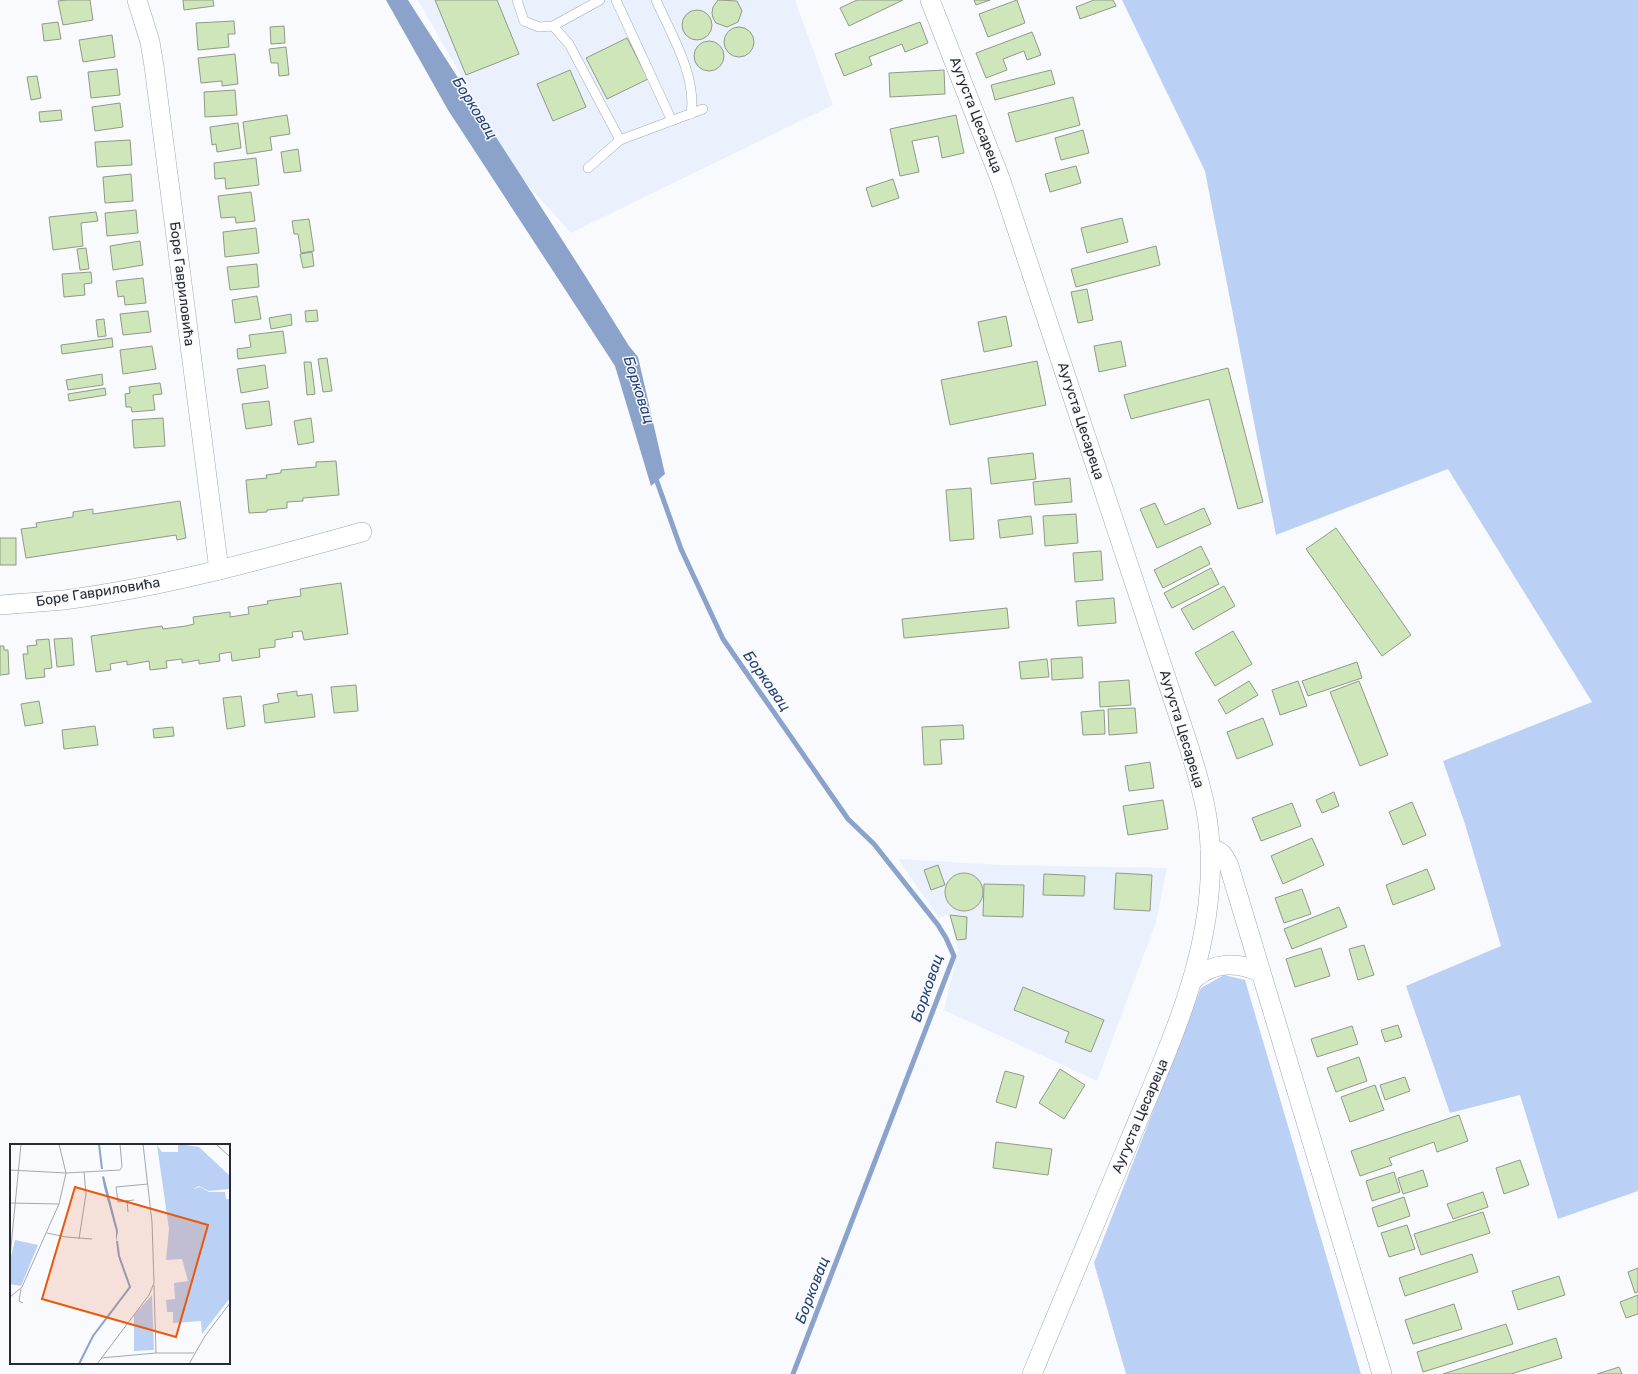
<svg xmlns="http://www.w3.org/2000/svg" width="1638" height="1374" font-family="Rubik,sans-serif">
	<rect width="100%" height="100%" fill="#f8fafe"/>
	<g fill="#ebf1fc">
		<path d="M 418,0 L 795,0 L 833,105 L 571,233 L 515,171 Z"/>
		<path d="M 898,859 L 1003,865 L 1167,868 L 1156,922 L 1097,1081 L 944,1010 L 958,950 L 949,914 L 939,918 Z"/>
	</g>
	<g fill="#bbd0f5">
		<path d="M 1122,0 L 1638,0 L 1638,1191 L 1558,1219 L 1520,1095 L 1450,1113 L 1406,986 L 1501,946 L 1465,824 L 1443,761 L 1592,702 L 1448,469 L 1276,535 L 1205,171 Z"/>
		<path d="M 1224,975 L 1245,980 L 1361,1374 L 1126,1374 L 1094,1263 L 1201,988 Z"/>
	</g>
	<path fill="#8ba3cb" d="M 386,0 L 408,0 L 586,277 L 629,346 L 638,357 L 665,474 L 651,486 L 615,366 L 448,110 Z"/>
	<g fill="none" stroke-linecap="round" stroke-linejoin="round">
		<path stroke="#8ba3cb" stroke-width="5" d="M 655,476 L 681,549 L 723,639 L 848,819 L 874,844 L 938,925 L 946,938 L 954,956 L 793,1374"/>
	</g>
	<g fill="#cee6b9" stroke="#909a88">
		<path d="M 66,0 L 90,0 L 93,20 L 63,25 L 58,1 Z"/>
		<path d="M 183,0 L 213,0 L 214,6 L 184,10 Z"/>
		<path d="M 435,0 L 497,0 L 519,54 L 466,75 Z"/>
		<path d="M 718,0 L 737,1 L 742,11 L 738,22 L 727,27 L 716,23 L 713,18 L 712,13 L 713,7 Z"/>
		<path d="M 857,0 L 903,0 L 849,26 L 840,8 Z"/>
		<path d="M 974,0 L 990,0 L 976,5 Z"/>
		<path d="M 1017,0 L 1025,23 L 988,37 L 979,14 Z"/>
		<path d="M 1094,0 L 1113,0 L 1116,6 L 1080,19 L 1076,7 Z"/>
		<circle cx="697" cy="25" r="15"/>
		<path d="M 234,21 L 235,34 L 228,34 L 229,47 L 198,50 L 196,23 Z"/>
		<path d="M 58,22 L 61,39 L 44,41 L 42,24 Z"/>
		<path d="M 920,22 L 928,43 L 905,52 L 902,44 L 869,57 L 872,65 L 844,76 L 835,54 Z"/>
		<path d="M 284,26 L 285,43 L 271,44 L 270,27 Z"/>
		<circle cx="739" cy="42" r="15"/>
		<path d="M 1032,32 L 1041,55 L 1027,60 L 1024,51 L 1003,59 L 1007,70 L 986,78 L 976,53 Z"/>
		<path d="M 112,35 L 115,57 L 83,62 L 79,40 Z"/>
		<path d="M 627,38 L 648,79 L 607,99 L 586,58 Z"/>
		<circle cx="709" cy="56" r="15"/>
		<path d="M 286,47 L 289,75 L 279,76 L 278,63 L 271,63 L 269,49 Z"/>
		<path d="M 235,54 L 238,84 L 222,86 L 222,81 L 201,83 L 198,58 Z"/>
		<path d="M 117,69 L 120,95 L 91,98 L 88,72 Z"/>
		<path d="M 570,70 L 586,107 L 553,121 L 537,84 Z"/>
		<path d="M 944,70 L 945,94 L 890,97 L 889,73 Z"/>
		<path d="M 1051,70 L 1055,84 L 995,100 L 991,85 Z"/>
		<path d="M 37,76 L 41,98 L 31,100 L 27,77 Z"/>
		<path d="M 235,90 L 237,115 L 205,117 L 204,92 Z"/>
		<path d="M 1073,97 L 1080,125 L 1016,142 L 1008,113 Z"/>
		<path d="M 120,103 L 123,127 L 95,131 L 92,107 Z"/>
		<path d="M 61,110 L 62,120 L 40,122 L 39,112 Z"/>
		<path d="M 287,115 L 290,134 L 270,137 L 272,150 L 247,154 L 243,122 Z"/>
		<path d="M 956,115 L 964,153 L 942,158 L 938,136 L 912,141 L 919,172 L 900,176 L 890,129 Z"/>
		<path d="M 238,123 L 241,148 L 217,152 L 216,144 L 212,145 L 210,127 Z"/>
		<path d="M 1083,130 L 1089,153 L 1061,160 L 1055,138 Z"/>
		<path d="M 130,140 L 132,165 L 97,167 L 95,142 Z"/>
		<path d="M 298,149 L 301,171 L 284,173 L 281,152 Z"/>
		<path d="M 256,158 L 259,185 L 226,189 L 225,178 L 215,179 L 214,163 Z"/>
		<path d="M 1076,166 L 1081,183 L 1050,192 L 1045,174 Z"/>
		<path d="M 131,174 L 133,201 L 105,203 L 103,177 Z"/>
		<path d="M 893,179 L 899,198 L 872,207 L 866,188 Z"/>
		<path d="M 251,192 L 255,221 L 236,223 L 235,217 L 221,218 L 218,196 Z"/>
		<path d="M 136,210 L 138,233 L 107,236 L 105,213 Z"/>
		<path d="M 96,212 L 98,221 L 81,223 L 83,246 L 53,250 L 49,217 Z"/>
		<path d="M 1122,218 L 1128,242 L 1087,253 L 1081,228 Z"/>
		<path d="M 309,219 L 314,251 L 301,253 L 298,234 L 294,234 L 292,221 Z"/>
		<path d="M 256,228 L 259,253 L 225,257 L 223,232 Z"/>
		<path d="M 140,241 L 143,265 L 113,270 L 110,246 Z"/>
		<path d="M 1156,246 L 1160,265 L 1076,287 L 1071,269 Z"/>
		<path d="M 86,248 L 89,269 L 80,270 L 77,249 Z"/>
		<path d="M 312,252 L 314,266 L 303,268 L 300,254 Z"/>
		<path d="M 257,264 L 259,287 L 230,290 L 227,267 Z"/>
		<path d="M 91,272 L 92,283 L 84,284 L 85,295 L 64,297 L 62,274 Z"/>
		<path d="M 143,278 L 146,303 L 125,305 L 124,296 L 118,297 L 116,281 Z"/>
		<path d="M 1087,289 L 1093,320 L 1078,323 L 1071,292 Z"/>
		<path d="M 257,296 L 261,319 L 235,323 L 232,300 Z"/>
		<path d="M 317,310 L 318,321 L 306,322 L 305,311 Z"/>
		<path d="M 148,311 L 151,332 L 123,335 L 120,314 Z"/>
		<path d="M 291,314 L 292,325 L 271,329 L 269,318 Z"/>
		<path d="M 1006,316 L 1012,346 L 984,352 L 978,322 Z"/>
		<path d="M 104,319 L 106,336 L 98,337 L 96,320 Z"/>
		<path d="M 283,331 L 286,353 L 238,359 L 237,349 L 251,347 L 249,335 Z"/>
		<path d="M 112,338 L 113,347 L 62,354 L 61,345 Z"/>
		<path d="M 1121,341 L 1126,366 L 1099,372 L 1094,346 Z"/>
		<path d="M 152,346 L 156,369 L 123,374 L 120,350 Z"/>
		<path d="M 327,358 L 332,391 L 323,392 L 318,359 Z"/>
		<path d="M 1037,361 L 1046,405 L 950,425 L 941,380 Z"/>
		<path d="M 304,362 L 311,362 L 315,394 L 307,395 Z"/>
		<path d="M 265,365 L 268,388 L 241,393 L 237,369 Z"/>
		<path d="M 1228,368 L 1263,502 L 1238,509 L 1209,399 L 1131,419 L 1124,395 Z"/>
		<path d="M 102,374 L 103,385 L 68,390 L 66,380 Z"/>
		<path d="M 160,383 L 162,394 L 153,395 L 155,410 L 132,412 L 131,407 L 126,407 L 125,394 L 130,393 L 129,387 Z"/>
		<path d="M 105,388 L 106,395 L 69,401 L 68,394 Z"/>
		<path d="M 269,401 L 272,425 L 246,429 L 242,404 Z"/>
		<path d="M 163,418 L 165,446 L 134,448 L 132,420 Z"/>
		<path d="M 311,418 L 314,442 L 298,445 L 294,421 Z"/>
		<path d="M 1033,453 L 1036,479 L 991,484 L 988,458 Z"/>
		<path d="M 336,461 L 339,495 L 303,498 L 303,501 L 287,502 L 287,508 L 267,510 L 267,512 L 249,513 L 246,480 L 267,478 L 266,475 L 281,473 L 281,470 L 316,467 L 316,462 Z"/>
		<path d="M 1070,478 L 1072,502 L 1035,505 L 1033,482 Z"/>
		<path d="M 971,488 L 974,539 L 950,541 L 946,490 Z"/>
		<path d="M 180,501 L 186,538 L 177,540 L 176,535 L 26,558 L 21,529 L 37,527 L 36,523 L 73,517 L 73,512 L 93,509 L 93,514 Z"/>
		<path d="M 1155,503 L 1165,525 L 1204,508 L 1211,524 L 1157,548 L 1140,509 Z"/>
		<path d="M 1076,514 L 1078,543 L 1045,546 L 1043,516 Z"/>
		<path d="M 1031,516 L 1033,534 L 1000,538 L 998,520 Z"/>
		<path d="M 1336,528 L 1411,635 L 1382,656 L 1306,549 Z"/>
		<rect x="0" y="538" width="16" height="27"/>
		<path d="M 1201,546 L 1210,564 L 1163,588 L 1154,570 Z"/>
		<path d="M 1101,551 L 1103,580 L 1075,582 L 1073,553 Z"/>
		<path d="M 1211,568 L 1219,584 L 1172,608 L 1164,593 Z"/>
		<path d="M 341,583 L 348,634 L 304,640 L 302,631 L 292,632 L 293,637 L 275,640 L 275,647 L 259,649 L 260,657 L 232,661 L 231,652 L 219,654 L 220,661 L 199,664 L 199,660 L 182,663 L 182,659 L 166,661 L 167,668 L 150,670 L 149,661 L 127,665 L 127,661 L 110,664 L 111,670 L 96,672 L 91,636 L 162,626 L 163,629 L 186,626 L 194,624 L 193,617 L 230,612 L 230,617 L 249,614 L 248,607 L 268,604 L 267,601 L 301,596 L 300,589 Z"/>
		<path d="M 1224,586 L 1235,606 L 1193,630 L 1181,609 Z"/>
		<path d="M 1114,598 L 1116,623 L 1078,626 L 1076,601 Z"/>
		<path d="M 1007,608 L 1009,628 L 904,638 L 902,619 Z"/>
		<path d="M 1233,631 L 1252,664 L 1215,686 L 1195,653 Z"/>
		<path d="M 72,638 L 74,665 L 57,667 L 54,639 Z"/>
		<path d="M 49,639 L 52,668 L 44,669 L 45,677 L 26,679 L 23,654 L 28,654 L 27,646 L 37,645 L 36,640 Z"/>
		<path d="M 0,646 L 4,646 L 4,650 L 8,650 L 9,674 L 0,675 Z"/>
		<path d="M 1082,657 L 1083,678 L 1052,680 L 1051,659 Z"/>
		<path d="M 1047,659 L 1049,677 L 1021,679 L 1019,662 Z"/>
		<path d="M 1357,662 L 1362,678 L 1308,696 L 1302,681 Z"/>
		<path d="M 1129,680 L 1131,705 L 1100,707 L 1099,682 Z"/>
		<path d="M 1249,681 L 1258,695 L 1226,714 L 1218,700 Z"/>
		<path d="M 1298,681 L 1307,706 L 1280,715 L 1272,690 Z"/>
		<path d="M 1359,681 L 1388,755 L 1360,766 L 1330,692 Z"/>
		<path d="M 356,685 L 358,711 L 334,713 L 331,687 Z"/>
		<path d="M 297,691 L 297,696 L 312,694 L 315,717 L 265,723 L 263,705 L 279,702 L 277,694 Z"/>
		<path d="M 241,696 L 245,726 L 227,729 L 223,698 Z"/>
		<path d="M 39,701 L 43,723 L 25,726 L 21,704 Z"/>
		<path d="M 1135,708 L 1137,733 L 1109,735 L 1108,709 Z"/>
		<path d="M 1104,710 L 1105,734 L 1083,735 L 1081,712 Z"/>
		<path d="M 1263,718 L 1273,745 L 1237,759 L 1227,732 Z"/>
		<path d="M 963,725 L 964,739 L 940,740 L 942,764 L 924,765 L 922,727 Z"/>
		<path d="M 95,726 L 98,745 L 64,749 L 62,730 Z"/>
		<path d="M 173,727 L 174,736 L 154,738 L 153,729 Z"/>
		<path d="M 1150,762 L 1154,788 L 1129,791 L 1125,766 Z"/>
		<path d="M 1334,792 L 1339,806 L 1322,813 L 1316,800 Z"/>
		<path d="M 1163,800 L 1168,829 L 1128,835 L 1123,806 Z"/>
		<path d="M 1412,802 L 1426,835 L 1403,845 L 1389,812 Z"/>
		<path d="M 1292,803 L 1301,826 L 1261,841 L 1252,818 Z"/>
		<path d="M 1312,838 L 1324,865 L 1283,884 L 1271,856 Z"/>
		<path d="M 938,865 L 945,885 L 931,890 L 924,870 Z"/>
		<path d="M 1427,869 L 1435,889 L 1393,905 L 1386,885 Z"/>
		<path d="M 1116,873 L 1152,875 L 1150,911 L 1114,909 Z"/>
		<circle cx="964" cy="892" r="19"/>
		<path d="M 1044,874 L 1085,876 L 1084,896 L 1043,895 Z"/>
		<path d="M 984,884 L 1024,885 L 1023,917 L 983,916 Z"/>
		<path d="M 1302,889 L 1311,914 L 1284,923 L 1275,898 Z"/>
		<path d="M 1339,907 L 1347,927 L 1292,949 L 1284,929 Z"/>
		<path d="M 950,915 L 967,917 L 966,939 L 957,940 Z"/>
		<path d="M 1364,945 L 1374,975 L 1358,980 L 1349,949 Z"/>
		<path d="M 1321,948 L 1330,976 L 1295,987 L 1286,959 Z"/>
		<path d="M 1023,987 L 1104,1020 L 1091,1052 L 1065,1042 L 1069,1032 L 1014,1010 Z"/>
		<path d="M 1398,1025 L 1402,1037 L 1385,1042 L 1381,1030 Z"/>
		<path d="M 1352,1026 L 1358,1044 L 1317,1057 L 1311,1039 Z"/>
		<path d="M 1359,1057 L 1367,1081 L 1336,1092 L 1327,1068 Z"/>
		<path d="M 1060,1069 L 1085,1085 L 1064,1119 L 1039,1103 Z"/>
		<path d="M 1005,1071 L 1024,1076 L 1016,1108 L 996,1102 Z"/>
		<path d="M 1405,1077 L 1410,1091 L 1385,1100 L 1380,1085 Z"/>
		<path d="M 1375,1085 L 1384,1110 L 1350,1122 L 1341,1097 Z"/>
		<path d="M 1459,1115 L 1468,1141 L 1437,1152 L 1434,1142 L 1389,1158 L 1392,1165 L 1360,1176 L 1351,1151 Z"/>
		<path d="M 996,1142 L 1052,1149 L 1048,1175 L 993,1168 Z"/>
		<path d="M 1520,1160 L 1529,1185 L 1504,1194 L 1496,1168 Z"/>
		<path d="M 1423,1170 L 1428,1186 L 1403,1194 L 1398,1178 Z"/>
		<path d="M 1394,1172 L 1400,1192 L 1372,1201 L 1366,1181 Z"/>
		<path d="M 1483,1192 L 1488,1207 L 1453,1219 L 1447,1204 Z"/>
		<path d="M 1404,1197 L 1410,1216 L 1378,1227 L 1372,1208 Z"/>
		<path d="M 1483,1212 L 1490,1233 L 1421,1255 L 1414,1234 Z"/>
		<path d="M 1407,1225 L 1415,1249 L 1389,1257 L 1381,1233 Z"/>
		<path d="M 1472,1254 L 1478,1272 L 1405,1296 L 1399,1278 Z"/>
		<path d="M 1638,1268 L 1638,1292 L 1635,1293 L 1628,1272 Z"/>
		<path d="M 1559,1276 L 1565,1295 L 1518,1310 L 1512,1291 Z"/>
		<path d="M 1638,1295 L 1638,1314 L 1626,1318 L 1620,1302 Z"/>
		<path d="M 1454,1304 L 1462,1329 L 1413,1344 L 1405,1320 Z"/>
		<path d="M 1506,1324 L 1513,1344 L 1423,1372 L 1417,1352 Z"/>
		<path d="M 1556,1338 L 1562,1358 L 1511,1374 L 1443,1374 Z"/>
		<path d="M 1619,1367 L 1622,1374 L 1597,1374 Z"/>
	</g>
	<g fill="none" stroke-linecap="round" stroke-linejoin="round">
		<g stroke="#9da8b9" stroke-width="10">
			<g id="service">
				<path d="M 517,0 L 524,21 L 539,27 L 553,26 L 600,0"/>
				<path d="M 616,0 L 672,121"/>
				<path d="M 656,0 C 671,34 697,76 691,114"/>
				<path d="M 553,26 L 569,44 L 620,140"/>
				<path d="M 588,168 L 620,140 L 703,109"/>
			</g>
		</g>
		<g stroke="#9da8b9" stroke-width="20">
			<g id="minor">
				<path d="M 137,0 L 150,42 L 154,66 L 219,570"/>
				<path d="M 930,0 L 1001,181 L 1188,744 C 1197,773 1206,802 1209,832 C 1220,943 1170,1043 1129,1142 C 1096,1220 1064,1297 1032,1374"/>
				<path d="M 0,605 C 21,603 42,602 64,600 C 165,587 264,559 362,532"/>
				<path d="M 1210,849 C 1222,850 1224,856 1229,866 L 1382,1374"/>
				<path d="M 1194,979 C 1213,962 1238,961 1261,973"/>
			</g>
		</g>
		<use href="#service" stroke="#fff" stroke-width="9"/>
		<use href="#minor" stroke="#fff" stroke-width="19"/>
	</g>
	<g text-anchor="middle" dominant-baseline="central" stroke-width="3" stroke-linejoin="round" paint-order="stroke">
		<g font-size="14" fill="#262a32" stroke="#f8fafe">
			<text transform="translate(976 115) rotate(69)">Аугуста Цесареца</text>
			<text transform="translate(182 284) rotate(83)">Боре Гавриловића</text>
			<text transform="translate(1081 421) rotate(72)">Аугуста Цесареца</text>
			<text transform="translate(98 592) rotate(-9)">Боре Гавриловића</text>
			<text transform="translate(1182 729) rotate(73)">Аугуста Цесареца</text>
			<text transform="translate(1140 1116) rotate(-67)">Аугуста Цесареца</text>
		</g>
		<g font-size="15" font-style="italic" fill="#244275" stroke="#f8fafe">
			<text transform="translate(475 108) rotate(58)">Борковац</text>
			<text transform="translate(639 390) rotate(72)">Борковац</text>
			<text transform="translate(767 681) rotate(55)">Борковац</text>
			<text transform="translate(927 988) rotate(-71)">Борковац</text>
			<text transform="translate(812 1290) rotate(-69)">Борковац</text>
		</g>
	</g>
	<g transform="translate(10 1144)">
		<rect width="220" height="220" fill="#f8fafe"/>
		<path d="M 168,0 L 189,3 L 220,32 L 219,45 L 199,47 L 189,42 L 183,45 L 190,43 L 199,48 L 215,48 L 216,55 L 220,55 L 220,154 L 192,190 L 191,177 L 163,179 L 163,168 L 157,168 L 156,156 L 165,155 L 164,139 L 178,137 L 172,115 L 156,116 L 159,85 L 147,1 L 152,8 L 168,8 ZM 5,96 L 28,101 L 11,142 L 0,140 L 0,116 ZM 142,151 L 144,206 L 124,207 L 124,171 Z" fill="#bbd0f5"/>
		<path d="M 94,32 L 108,87 L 106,98 L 106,87 L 94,43 L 92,33 Z" fill="#8ba3cb"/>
		<path fill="none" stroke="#8ba3cb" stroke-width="2" d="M 89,0 L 92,25M 69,220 L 83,192 L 120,143 L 109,112 L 107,97"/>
		<path fill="none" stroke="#a4a7ac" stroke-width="1" d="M 206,0 L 220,13M 0,26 L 56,29 L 110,26 L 112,23 L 110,0M 117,56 L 118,68M 124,56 L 108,58 L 106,43 L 138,40M 0,59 L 49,60M 37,89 L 56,93 L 82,95M 69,95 L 76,50 L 74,28M 0,113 L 11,0M 144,141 L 146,209 L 184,209M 11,145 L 9,157 L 13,159M 0,153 L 12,143 L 49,60 L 56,29 L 49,0M 91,214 L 146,209M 87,220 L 139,151 L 144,139 L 142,78 L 133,0M 179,220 L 195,192 L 220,159"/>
		<path fill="#e8590c" fill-opacity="0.15" stroke="#e8590c" stroke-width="2" d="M 65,43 L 198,81 L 166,193 L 32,155 Z"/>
		<rect width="220" height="220" fill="none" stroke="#262a32" stroke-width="2"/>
	</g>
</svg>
